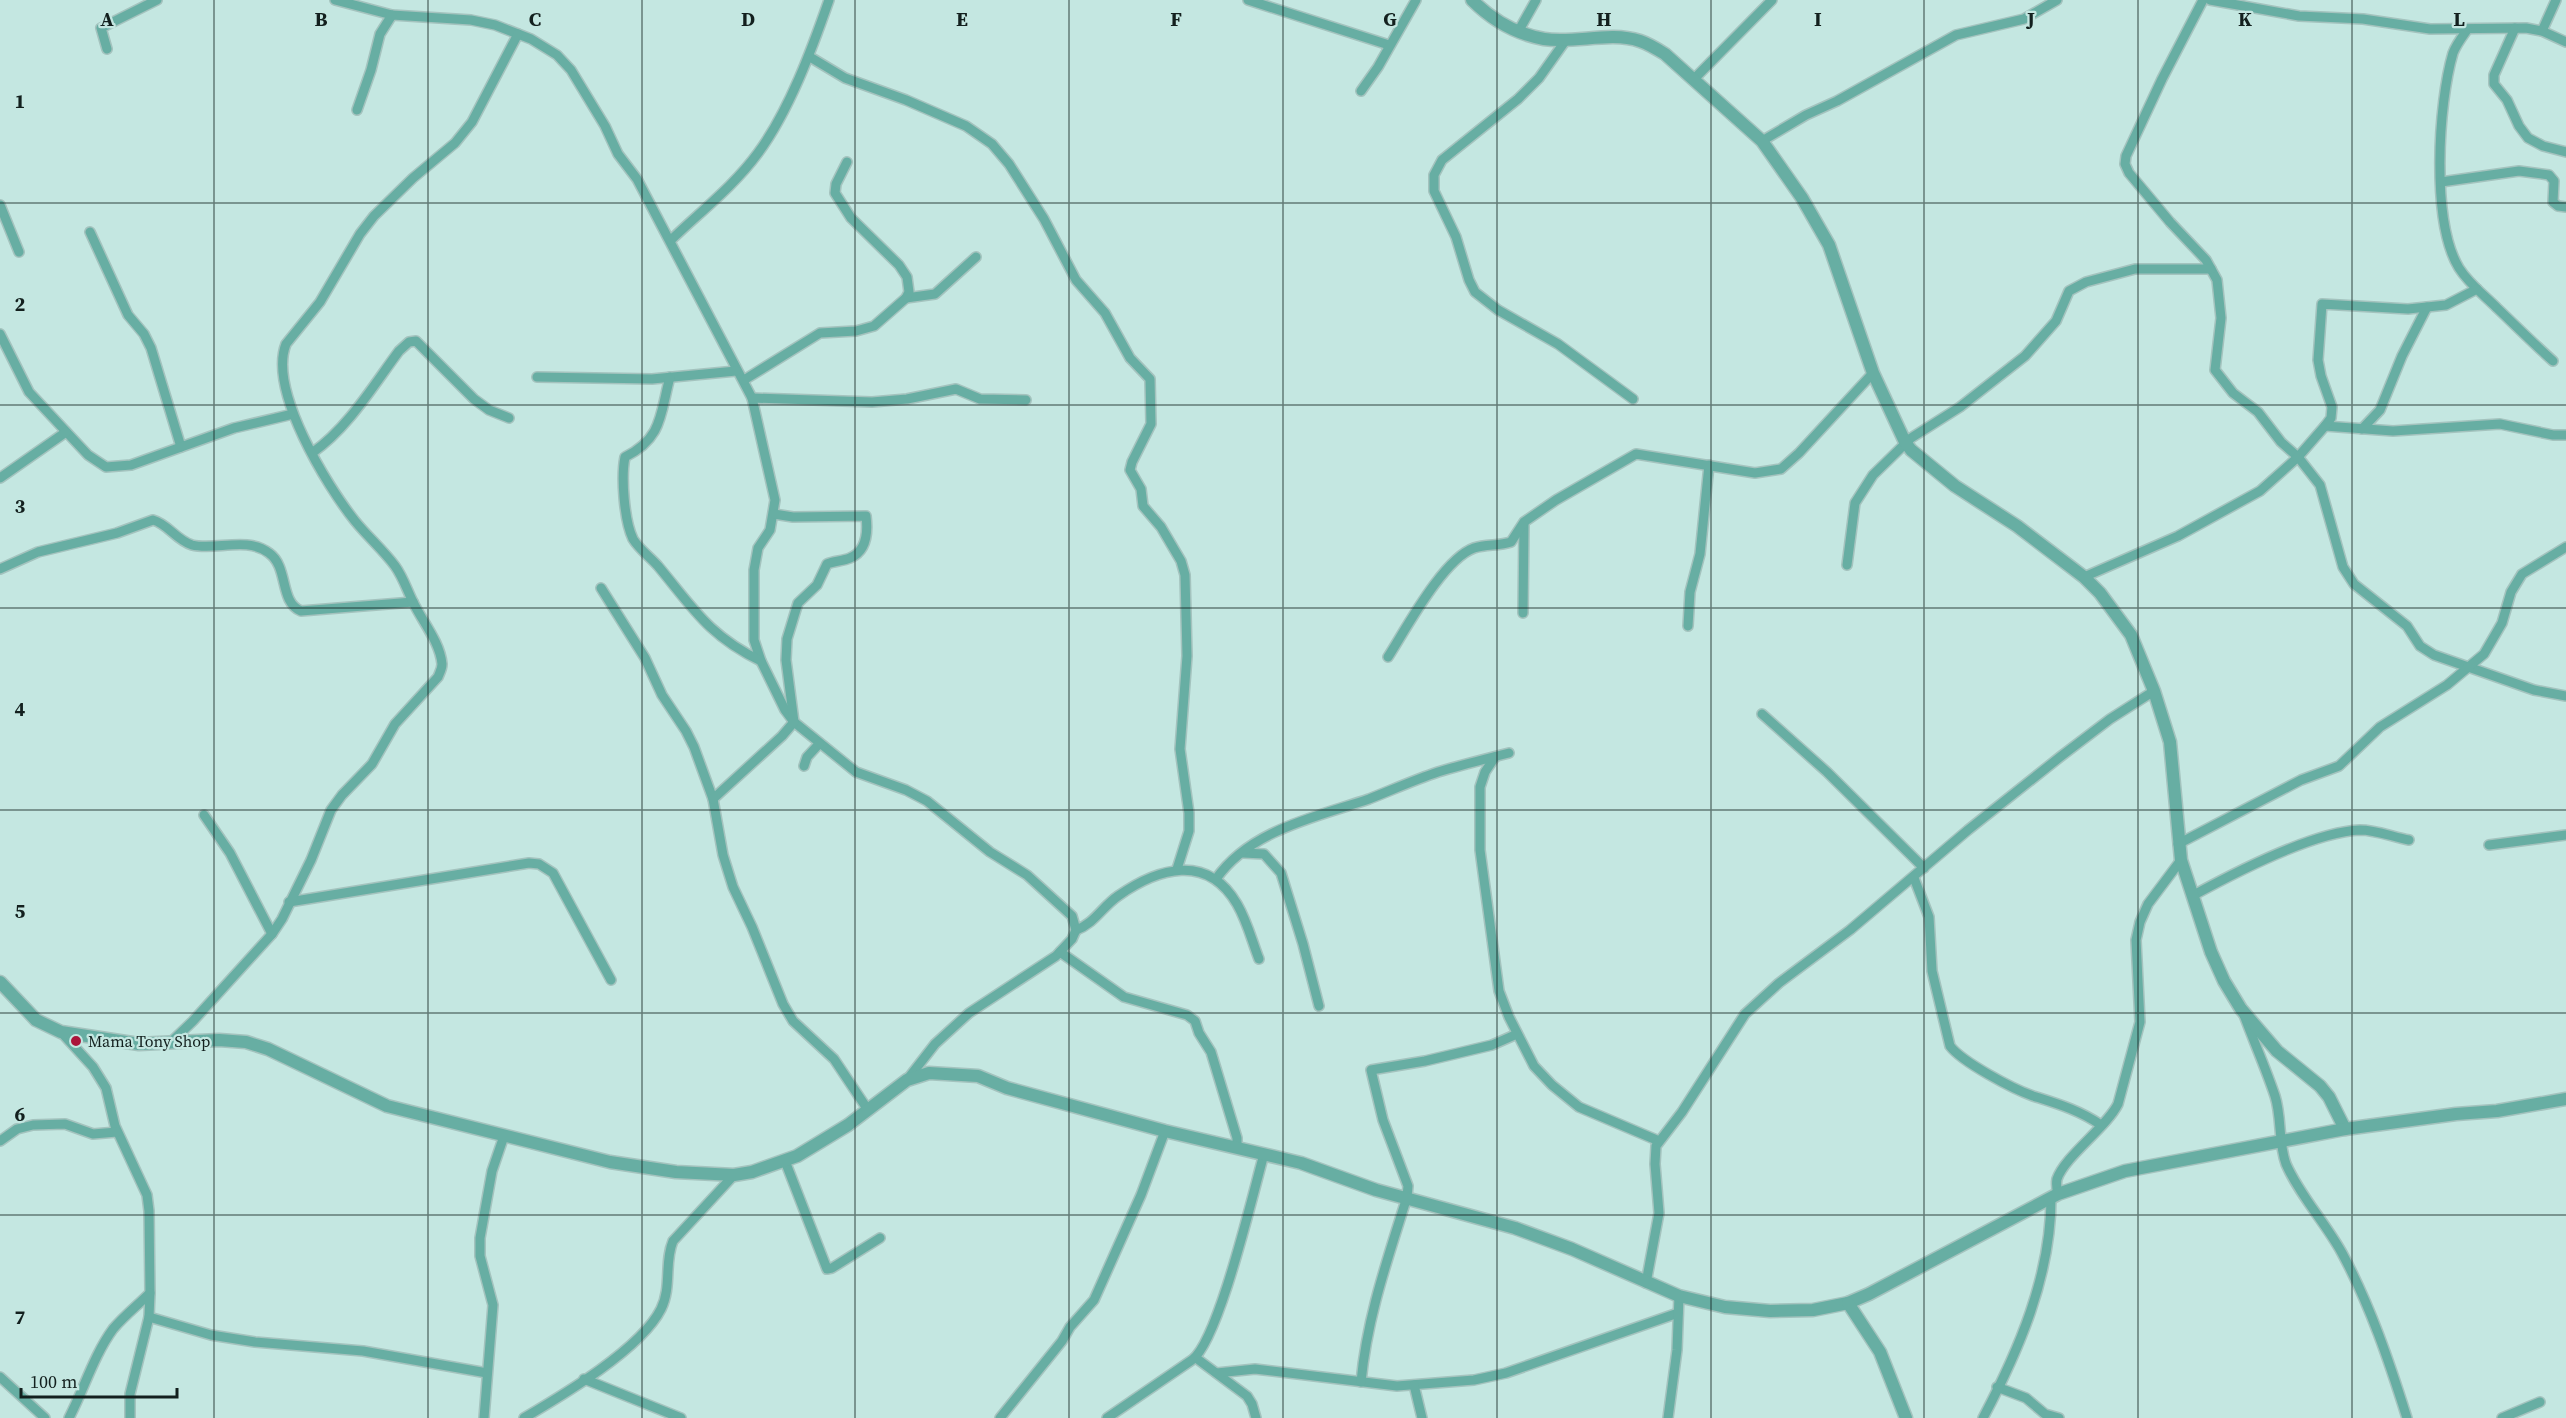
<svg xmlns="http://www.w3.org/2000/svg" width="2566" height="1418" font-family="'Source Serif 4',serif">
	<rect width="100%" height="100%" fill="#c4e7e1"/>
	<g fill="none" stroke-linecap="round" stroke-linejoin="round">
		<g stroke="#a4c3be" stroke-width="12">
			<g id="minor">
				<path d="M 335,0 L 392,15 L 471,20 L 495,25 L 531,39 L 557,55 L 571,70 L 605,126 L 618,154 L 637,179 L 752,398 L 775,500 L 770,530 L 758,548 L 754,570 L 754,640 L 761,661 L 785,710 L 794,722 L 856,772 L 906,790 L 927,801 L 990,852 L 1027,875 L 1072,916 L 1076,930 L 1072,939 L 1056,956 L 969,1013 L 935,1044 L 907,1080"/>
				<path d="M 1248,0 L 1389,45"/>
				<path d="M 2203,0 L 2162,79 L 2126,156 L 2125,164 L 2129,173 L 2170,222 L 2206,260 L 2217,280 L 2221,318 L 2215,370 L 2233,393 L 2258,412 L 2281,442 L 2298,457 L 2320,485 L 2343,567 L 2354,584 L 2407,626 L 2420,646 L 2434,655 L 2534,690 L 2566,696"/>
				<path d="M 2210,0 L 2299,16 L 2363,19 L 2430,29 L 2526,28 L 2542,31 L 2566,42"/>
				<path d="M 2515,28 L 2494,75 L 2494,84 L 2507,100 L 2519,126 L 2528,138 L 2543,146 L 2566,152"/>
				<path d="M 2467,30 C 2462,37 2456,45 2453,53 C 2438,104 2431,222 2459,268 C 2469,284 2484,295 2497,308 C 2516,326 2534,344 2553,361"/>
				<path d="M 2542,31 L 2556,0"/>
				<path d="M 1518,32 L 1536,0"/>
				<path d="M 1566,40 L 1539,78 L 1518,99 L 1442,160 L 1434,175 L 1434,191 L 1456,237 L 1469,280 L 1475,292 L 1498,310 L 1558,344 L 1633,399"/>
				<path d="M 107,49 L 101,28 L 157,0"/>
				<path d="M 810,57 L 845,78 L 906,100 L 966,126 L 992,144 L 1009,164 L 1044,219 L 1076,280 L 1105,313 L 1130,358 L 1150,379 L 1151,424 L 1132,462 L 1130,470 L 1141,489 L 1143,506 L 1161,527 L 1181,561 L 1185,575 L 1187,656 L 1180,749 L 1189,813 L 1189,831 L 1177,869"/>
				<path d="M 1694,79 L 1772,0"/>
				<path d="M 1361,91 L 1378,67 L 1416,0"/>
				<path d="M 357,110 L 371,70 L 380,34 L 392,15"/>
				<path d="M 1762,141 L 1806,115 L 1837,101 L 1956,35 L 2024,19 L 2057,0"/>
				<path d="M 2441,182 L 2519,171 L 2549,175 L 2554,181 L 2553,202 L 2558,206 L 2566,207"/>
				<path d="M 0,205 L 19,252"/>
				<path d="M 90,232 L 128,315 L 144,334 L 151,348 L 181,447"/>
				<path d="M 671,240 C 700,212 734,186 758,153 C 789,111 812,49 829,0"/>
				<path d="M 906,298 L 935,294 L 976,257"/>
				<path d="M 0,334 L 29,392 L 88,455 L 106,467 L 131,465 L 234,428 L 293,414"/>
				<path d="M 537,377 L 652,379 L 736,371"/>
				<path d="M 670,377 C 660,414 663,438 625,457 C 621,477 624,520 633,539 C 639,549 650,557 658,566 C 693,608 709,636 761,661"/>
				<path d="M 744,380 L 820,333 L 856,331 L 874,326 L 906,298 L 909,292 L 907,277 L 899,265 L 851,218 L 835,193 L 836,184 L 847,162"/>
				<path d="M 752,398 L 872,402 L 907,399 L 956,389 L 980,399 L 1026,400"/>
				<path d="M 2325,426 L 2393,431 L 2500,424 L 2553,435 L 2566,435"/>
				<path d="M 2362,429 L 2380,410 L 2402,356 L 2427,307"/>
				<path d="M 312,453 C 348,428 373,386 399,351 L 409,342 L 416,341 L 474,399 L 489,410 L 509,418"/>
				<path d="M 0,478 L 66,432"/>
				<path d="M 1847,565 L 1855,503 L 1873,475 L 1911,438 L 1960,407 L 2025,356 L 2056,321 L 2069,291 L 2086,282 L 2135,269 L 2211,269"/>
				<path d="M 0,569 L 38,552 L 117,533 L 153,520 C 168,524 176,540 192,545 C 215,551 247,536 269,553 C 289,567 279,602 301,611 L 413,602"/>
				<path d="M 2084,577 L 2178,536 L 2260,491 L 2298,457 L 2325,426 L 2331,418 L 2332,407 L 2321,376 L 2318,360 L 2322,304 L 2408,309 L 2446,305 L 2477,289"/>
				<path d="M 601,588 L 645,658 L 662,695 L 686,731 L 694,747 L 713,799 L 723,855 L 733,887 L 752,927 L 783,1004 L 793,1021 L 834,1059 L 868,1110"/>
				<path d="M 1523,613 L 1524,524"/>
				<path d="M 1688,626 L 1690,592 L 1700,554 L 1709,465"/>
				<path d="M 1388,657 C 1406,629 1443,559 1474,548 C 1486,544 1499,546 1511,542 L 1524,522 L 1556,500 L 1636,454 L 1755,473 L 1781,469 L 1799,453 L 1873,373"/>
				<path d="M 1762,714 L 1827,772 L 1924,868"/>
				<path d="M 1495,757 L 1485,772 L 1480,787 L 1480,850 L 1499,991 L 1509,1017 L 1534,1066 L 1552,1085 L 1579,1107 L 1659,1141"/>
				<path d="M 804,766 L 807,757 L 819,744"/>
				<path d="M 713,799 L 782,736 L 794,722 L 786,660 L 787,639 L 798,603 L 817,585 L 827,564 C 834,561 843,561 850,558 C 867,551 868,532 866,516 L 793,517 L 774,514"/>
				<path d="M 204,815 L 230,853 L 272,934"/>
				<path d="M 2178,844 L 2301,780 L 2339,766 L 2380,727 L 2447,685 L 2484,654 L 2502,623 L 2511,592 L 2522,574 L 2566,547"/>
				<path d="M 2489,845 L 2566,835"/>
				<path d="M 1243,853 L 1264,854 L 1281,873 L 1303,944 L 1319,1006"/>
				<path d="M 1914,878 L 1929,917 L 1932,971 L 1950,1046 C 1962,1062 2013,1089 2033,1096 C 2058,1104 2079,1110 2101,1125"/>
				<path d="M 1216,879 C 1250,830 1316,817 1369,799 C 1392,790 1414,780 1438,772 C 1461,765 1485,759 1509,753"/>
				<path d="M 2192,896 C 2234,873 2313,832 2360,830 C 2376,830 2393,837 2409,840"/>
				<path d="M 289,902 L 529,863 L 539,864 L 553,873 L 611,980"/>
				<path d="M 1076,930 C 1095,923 1102,907 1118,896 C 1158,868 1207,853 1237,904 C 1247,921 1252,941 1259,959"/>
				<path d="M 1060,952 L 1124,997 L 1187,1015 L 1195,1021 L 1199,1033 L 1211,1052 L 1237,1138 L 1237,1148"/>
				<path d="M 2244,1015 C 2254,1042 2266,1069 2275,1096 C 2282,1118 2278,1142 2286,1164 C 2300,1196 2325,1222 2342,1253 C 2370,1305 2389,1361 2407,1418"/>
				<path d="M 61,1032 L 93,1067 L 106,1088 L 115,1126 L 147,1195 L 149,1211 L 150,1293 L 149,1317 L 130,1394 L 130,1418"/>
				<path d="M 169,1044 L 193,1021 L 272,934 L 282,919 L 311,860 L 331,810 L 342,795 L 372,764 L 395,724 L 438,677 C 440,672 442,669 442,664 C 440,642 422,621 413,602 C 407,590 403,577 395,566 C 383,550 368,537 355,521 C 327,486 268,390 286,344 L 320,302 L 360,234 L 374,216 L 413,178 L 455,143 L 472,122 L 518,34"/>
				<path d="M 0,1141 L 17,1129 L 33,1125 L 65,1124 L 93,1134 L 117,1132"/>
				<path d="M 785,1161 L 827,1269 L 832,1268 L 880,1238"/>
				<path d="M 2058,1194 C 2057,1190 2056,1184 2057,1179 C 2065,1156 2106,1128 2118,1104 L 2140,1022 L 2136,940 L 2140,922 L 2148,904 L 2181,860"/>
				<path d="M 1646,1283 L 1659,1213 L 1655,1164 L 1656,1146 L 1682,1112 L 1745,1014 L 1779,983 L 1850,930 L 1968,830 L 2060,757 L 2110,719 L 2154,691"/>
				<path d="M 149,1317 L 211,1335 L 255,1342 L 363,1351 L 487,1373"/>
				<path d="M 1196,1358 L 1247,1396 L 1252,1404 L 1256,1418"/>
				<path d="M 1217,1373 L 1255,1369 L 1397,1386 L 1474,1380 L 1506,1373 L 1678,1313"/>
				<path d="M 0,1377 L 45,1418"/>
				<path d="M 584,1379 L 681,1418"/>
				<path d="M 1361,1382 C 1367,1317 1388,1258 1407,1197 L 1408,1186 L 1383,1120 L 1371,1070 L 1425,1061 L 1492,1045 L 1517,1034"/>
				<path d="M 1414,1385 L 1422,1418"/>
				<path d="M 1997,1387 L 2026,1398 L 2045,1414 L 2059,1418"/>
				<path d="M 69,1418 C 84,1389 94,1355 113,1329 C 124,1316 138,1305 150,1293"/>
				<path d="M 484,1418 L 493,1305 L 480,1256 L 480,1238 L 492,1171 L 504,1136"/>
				<path d="M 524,1418 C 563,1395 641,1349 661,1309 C 672,1287 664,1262 673,1241 L 734,1175"/>
				<path d="M 1000,1418 L 1062,1341 L 1070,1327 L 1094,1300 L 1141,1195 L 1165,1131"/>
				<path d="M 1107,1418 L 1192,1360 C 1219,1340 1253,1193 1264,1154"/>
				<path d="M 1668,1418 L 1677,1350 L 1679,1296"/>
				<path d="M 1983,1418 C 2019,1350 2051,1276 2051,1198"/>
				<path d="M 2502,1418 L 2540,1402"/>
			</g>
		</g>
		<g stroke="#a4c3be" stroke-width="15">
			<g id="tertiary">
				<path d="M 1472,0 C 1492,20 1516,34 1544,39 C 1576,44 1609,31 1640,41 C 1649,44 1657,49 1665,54 L 1762,141 L 1802,198 L 1829,245 L 1873,373 L 1905,442 L 1911,450 L 1955,486 L 2017,526 L 2084,577 L 2100,593 L 2131,635 L 2154,691 L 2170,742 L 2181,860 L 2211,952 L 2224,981 L 2241,1009 L 2277,1051 L 2320,1086 L 2329,1097 L 2345,1129"/>
				<path d="M 0,982 L 36,1020 L 61,1032 L 139,1044 L 219,1040 L 246,1042 L 268,1049 L 387,1106 L 610,1162 L 676,1172 L 734,1175 L 752,1172 L 797,1156 L 848,1125 L 907,1080 L 929,1073 L 978,1076 L 1007,1088 L 1165,1131 L 1301,1163 L 1376,1190 L 1515,1228 L 1572,1249 L 1679,1296 L 1725,1307 L 1770,1311 L 1813,1310 L 1848,1303 L 1869,1294 L 2058,1194 L 2125,1171 L 2345,1129 L 2456,1114 L 2497,1111 L 2566,1099"/>
				<path d="M 1848,1303 L 1880,1352 L 1906,1418"/>
			</g>
		</g>
		<use href="#minor" stroke="#67aea3" stroke-width="9"/>
		<use href="#tertiary" stroke="#67aea3" stroke-width="12"/>
	</g>
	<path fill="none" stroke="#13201e" stroke-width="1.5" stroke-opacity="0.55" d="M 214,0 L 214,1418M 428,0 L 428,1418M 642,0 L 642,1418M 855,0 L 855,1418M 1069,0 L 1069,1418M 1283,0 L 1283,1418M 1497,0 L 1497,1418M 1711,0 L 1711,1418M 1924,0 L 1924,1418M 2138,0 L 2138,1418M 2352,0 L 2352,1418M 0,203 L 2566,203M 0,405 L 2566,405M 0,608 L 2566,608M 0,810 L 2566,810M 0,1013 L 2566,1013M 0,1215 L 2566,1215"/>
	<circle fill="#ab153b" stroke="#c4e7e1" stroke-width="2" cx="76" cy="1041" r="6"/>
	<g text-anchor="middle" dominant-baseline="central" stroke-width="4.5" stroke-linejoin="round" paint-order="stroke">
		<g font-size="16" fill="#13201e" stroke="#c4e7e1" text-anchor="start">
			<text x="88" y="1041">Mama Tony Shop</text>
		</g>
	</g>
	<g font-size="20" text-anchor="middle" font-weight="bold" fill="#13201e" stroke="#c4e7e1" stroke-width="4.5" stroke-linejoin="round" paint-order="stroke">
		<text x="107" y="26">A</text>
		<text x="321" y="26">B</text>
		<text x="535" y="26">C</text>
		<text x="748" y="26">D</text>
		<text x="962" y="26">E</text>
		<text x="1176" y="26">F</text>
		<text x="1390" y="26">G</text>
		<text x="1604" y="26">H</text>
		<text x="1818" y="26">I</text>
		<text x="2031" y="26">J</text>
		<text x="2245" y="26">K</text>
		<text x="2459" y="26">L</text>
		<text x="20" y="108">1</text>
		<text x="20" y="311">2</text>
		<text x="20" y="513">3</text>
		<text x="20" y="716">4</text>
		<text x="20" y="918">5</text>
		<text x="20" y="1121">6</text>
		<text x="20" y="1324">7</text>
	</g>
	<path d="M21 1388v9h156v-9" fill="none" stroke="#13201e" stroke-width="3"/>
	<text x="30" y="1388" font-size="18" fill="#13201e" stroke="#c4e7e1" stroke-width="4.5" paint-order="stroke">100 m</text>
</svg>
